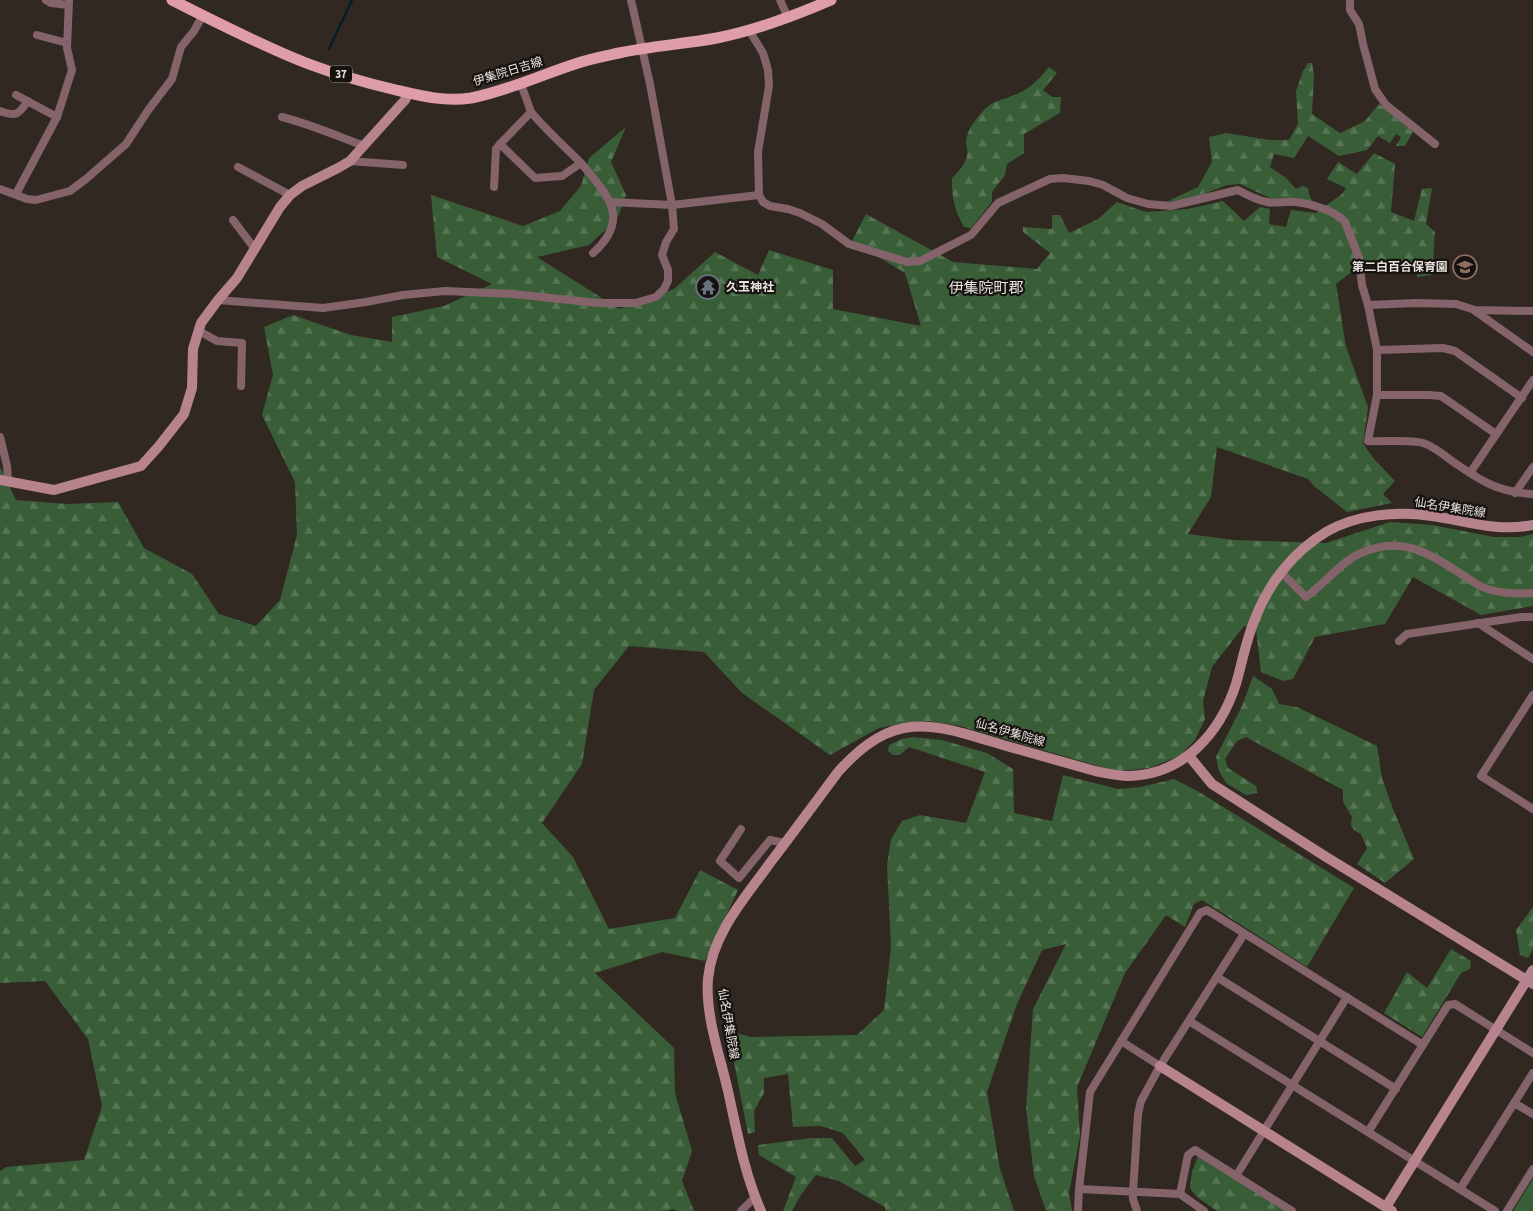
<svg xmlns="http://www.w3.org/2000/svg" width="1533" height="1211" font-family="'Source Sans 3','Noto Sans JP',sans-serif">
	<defs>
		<pattern id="forest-firs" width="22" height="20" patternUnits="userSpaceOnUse" patternTransform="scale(1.25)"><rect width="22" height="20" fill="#395e37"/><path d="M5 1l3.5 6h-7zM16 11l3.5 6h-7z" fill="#567554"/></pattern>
	</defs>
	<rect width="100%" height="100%" fill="#312821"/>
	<g fill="url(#forest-firs)">
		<path d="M 1308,63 L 1312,63 L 1314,75 L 1312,114 L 1340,133 L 1365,121 L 1379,104 L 1413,132 L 1405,146 L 1396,146 L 1401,137 L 1396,134 L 1390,143 L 1378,136 L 1367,150 L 1339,156 L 1308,136 L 1294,158 L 1274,154 L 1270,167 L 1286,178 L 1296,189 L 1303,186 L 1308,188 L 1309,195 L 1313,202 L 1296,198 L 1272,199 L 1240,184 L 1227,185 L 1193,198 L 1166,202 L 1198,187 L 1212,162 L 1209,137 L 1226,133 L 1270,140 L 1289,140 L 1298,124 L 1296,91 L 1303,71 Z"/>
		<path d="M 1049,67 L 1057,73 L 1043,90 L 1052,97 L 1061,97 L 1060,113 L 1024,134 L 1024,153 L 1007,164 L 1005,175 L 992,192 L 992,202 L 971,228 L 964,227 C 954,208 952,199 952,178 C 959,171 965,165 967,156 C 968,152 967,148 966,144 C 966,136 970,126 976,120 C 991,99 996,103 1017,94 C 1031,88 1039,79 1049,67 Z"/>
		<path d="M 626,127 L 611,162 L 626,195 L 617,219 L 589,245 L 537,257 L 619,309 L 674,289 L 715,252 L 758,275 L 769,250 L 833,270 L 833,309 L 921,326 L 905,273 L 852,241 L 866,214 L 953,262 L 1037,269 L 1050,253 L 1023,232 L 1023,227 L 1052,229 L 1052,215 L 1060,215 L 1069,233 L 1098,219 L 1117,202 L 1146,212 L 1188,209 L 1223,201 L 1244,221 L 1260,207 L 1270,209 L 1269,224 L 1286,227 L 1291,210 L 1316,213 L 1342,194 L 1346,188 L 1327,179 L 1338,162 L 1357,174 L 1374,153 L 1395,164 L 1391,212 L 1414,221 L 1422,189 L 1432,188 L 1426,224 L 1435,232 L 1432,275 L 1417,277 L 1417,268 L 1408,262 L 1358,267 L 1336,284 L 1346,347 L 1368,407 L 1363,444 L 1375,460 L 1395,481 L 1383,494 L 1392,503 L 1347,512 L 1314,486 L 1308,479 L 1217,447 L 1211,497 L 1188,534 L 1234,540 L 1326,543 L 1390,522 L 1432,525 L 1494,537 L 1520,537 L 1533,534 L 1533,606 L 1481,615 L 1413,577 L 1385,624 L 1315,637 L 1293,679 L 1283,681 L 1261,672 L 1256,629 L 1244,626 L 1212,667 L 1203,701 L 1205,719 L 1195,740 L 1180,756 L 1149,768 L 1118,771 L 1091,764 L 960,726 L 929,721 L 913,722 L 879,728 L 830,755 L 742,693 L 704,652 L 629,646 L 594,690 L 582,764 L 542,823 L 573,857 L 609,929 L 675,918 L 700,870 L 738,890 L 705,961 L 662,952 L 595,973 L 674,1048 L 675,1093 L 692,1151 L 682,1181 L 694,1211 L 676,1211 L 674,1209 L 666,1211 L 0,1211 L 0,1171 L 6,1167 L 84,1160 L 102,1106 L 88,1039 L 45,981 L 0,983 L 0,467 L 16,500 L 67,504 L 118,502 L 144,548 L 192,574 L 219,614 L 256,626 L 280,600 L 297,535 L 295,482 L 262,415 L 273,375 L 264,327 L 293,315 L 351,335 L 392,342 L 392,317 L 444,306 L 492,284 L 437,257 L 431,195 L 523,226 L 560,211 L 581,186 L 589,158 Z"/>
		<path d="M 1253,676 L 1272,689 L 1279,704 L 1297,707 L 1377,746 L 1382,778 L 1393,809 L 1414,859 L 1385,883 L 1357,864 L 1367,848 L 1361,834 L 1354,830 L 1351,825 L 1352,817 L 1343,802 L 1343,790 L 1246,737 L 1237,741 L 1225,759 L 1228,768 L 1256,786 L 1257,793 L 1246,795 L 1226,783 L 1219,771 L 1216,757 L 1242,706 Z"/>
		<path d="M 913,737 L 942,740 L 987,753 L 1013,769 L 1014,813 L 1052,821 L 1063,775 L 1118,789 L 1141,787 L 1174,779 L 1199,792 L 1354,888 L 1307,967 L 1202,900 L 1194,904 L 1185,927 L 1166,915 L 1125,973 L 1077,1087 L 1080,1136 L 1069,1193 L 1072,1211 L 1046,1211 L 1034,1176 L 1026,1108 L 1033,1009 L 1066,944 L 1042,950 L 1017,1004 L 987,1092 L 1000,1169 L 1014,1211 L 885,1211 L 885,1207 L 839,1181 L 816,1175 L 800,1196 L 792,1211 L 783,1211 L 796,1177 L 759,1155 L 758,1145 L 811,1138 L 832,1138 L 855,1166 L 865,1160 L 843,1133 L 821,1126 L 793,1127 L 788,1074 L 764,1078 L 764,1093 L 754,1111 L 755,1132 L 748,1134 L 728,1031 L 751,1037 L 857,1035 L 884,1010 L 891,947 L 887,865 L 891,839 L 902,821 L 920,815 L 966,823 L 985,772 L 909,747 L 900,755 L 893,755 L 888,751 L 889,745 L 902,739 Z"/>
		<path d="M 1533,907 L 1533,949 L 1528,958 L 1520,955 L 1516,930 Z"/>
		<path d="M 1451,949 L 1471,961 L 1470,969 L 1461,973 L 1422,1037 L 1384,1013 L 1407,972 L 1427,988 Z"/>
		<path d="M 1198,1156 L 1285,1211 L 1217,1211 L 1197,1197 L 1190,1188 L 1192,1172 Z"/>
	</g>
	<path fill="#395e37" d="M 1533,1178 L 1533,1211 L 1513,1211 Z"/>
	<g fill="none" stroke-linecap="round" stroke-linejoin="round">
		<path stroke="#021f27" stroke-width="2.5" d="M 329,49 L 352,0"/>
		<g stroke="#84646a" stroke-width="8">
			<path d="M 46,0 L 51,3 L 68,5"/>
			<path d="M 780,0 L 788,18"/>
			<path d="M 1350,0 L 1350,10 L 1359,24 L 1363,44 L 1375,89 L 1386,105 L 1435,144"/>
			<path d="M 751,30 L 752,35 L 763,53 L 768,70 L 769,86 L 758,152 L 759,195 L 763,202 L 770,206 L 788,209 L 800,213 L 822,224 L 849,244 L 907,262 L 920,261 L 971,235 L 998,203 L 1050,179 L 1063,178 L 1089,181 L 1103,185 L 1127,198 L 1148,204 L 1171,206 L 1238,190 C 1247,195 1256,200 1267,202 C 1276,204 1285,201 1295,202 C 1309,203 1336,211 1345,222 L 1359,258 L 1362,285 L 1368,305 L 1377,350 L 1377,395 L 1368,441 C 1382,442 1410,439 1423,443 C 1433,446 1443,454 1452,461 C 1481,481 1497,492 1533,494"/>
			<path d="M 37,35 L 67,43"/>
			<path d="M 521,84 L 531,112 L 500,144 L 535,178 L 562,176 L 581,163 C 564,146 546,130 531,112"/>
			<path d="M 16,95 L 57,117"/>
			<path d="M 0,111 C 16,117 18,115 28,101"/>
			<path d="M 282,117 C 310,124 337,136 364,146"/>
			<path d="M 350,161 L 403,165"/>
			<path d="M 581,163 C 607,195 632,218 593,253"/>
			<path d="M 238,167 L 290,195"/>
			<path d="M 494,187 L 496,149 L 500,144"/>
			<path d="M 0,189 L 27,199 L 36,200 L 70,191 L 86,179 L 126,144 L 149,109 L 172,79 L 181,47 L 194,31 L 203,15"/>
			<path d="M 16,194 L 57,117 L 72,70 L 67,48 L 69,0"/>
			<path d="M 610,202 L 672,205 L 759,195"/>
			<path d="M 233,220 L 255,249"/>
			<path d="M 218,300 L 323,308 L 366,302 L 403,295 L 445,291 L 513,294 L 598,303 L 635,303 L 656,297 L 664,289 L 668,281 L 668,270 L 662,255 L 666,242 L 674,229 L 672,205 L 650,84 L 631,0"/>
			<path d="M 1368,305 L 1416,303 L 1456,304 L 1475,310 L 1533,311"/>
			<path d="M 1475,311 L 1533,352"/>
			<path d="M 199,331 L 217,341 L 242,343 L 241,386"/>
			<path d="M 1377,350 L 1443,348 L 1455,351 L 1522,398"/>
			<path d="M 1377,395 L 1429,395 L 1441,396 L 1496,434"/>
			<path d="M 0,437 L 7,466 L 8,480"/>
			<path d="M 1470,473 L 1533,380"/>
			<path d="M 1515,493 L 1533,467"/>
			<path d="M 1281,572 L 1306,597 C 1323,585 1341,562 1359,554 C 1398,536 1425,550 1458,572 C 1465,576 1473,582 1480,586 C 1496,594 1516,594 1533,593"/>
			<path d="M 1478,623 L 1533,659"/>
			<path d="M 1399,641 L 1407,634 L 1521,617 L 1533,617"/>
			<path d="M 1533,695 L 1481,776 L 1533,809"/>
			<path d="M 741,829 L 720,861 L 739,878 L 770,840 L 785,843"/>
			<path d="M 1217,977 L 1396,1089"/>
			<path d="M 1189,1021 L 1495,1211"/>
			<path d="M 1121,1041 L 1160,1066"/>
			<path d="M 1514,1103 L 1533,1114"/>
			<path d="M 1368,1132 L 1448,1005 L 1455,1004 L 1533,1053"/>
			<path d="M 1236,1176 L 1347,997"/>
			<path d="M 1079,1189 L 1180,1194 L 1188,1155 L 1195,1150 L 1292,1211"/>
			<path d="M 1460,1189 L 1533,1073"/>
			<path d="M 1180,1194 L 1204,1211"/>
			<path d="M 741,1211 L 755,1197"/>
			<path d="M 1078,1211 L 1079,1189 L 1090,1092 L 1200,913 L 1207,910 L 1423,1045"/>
			<path d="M 1137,1211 L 1133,1199 L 1133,1192 L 1138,1114 L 1141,1101 L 1160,1066 L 1244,934"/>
			<path d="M 1507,1211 L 1533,1169"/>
		</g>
		<g stroke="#b7848e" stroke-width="10">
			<path d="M 0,480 L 54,490 L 141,466 L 159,446 L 184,414 L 192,388 L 193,349 L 201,323 L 218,300 L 237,278 L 280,207 L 290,195 L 302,186 L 338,168 L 350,161 L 405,100 L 408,93"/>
			<path d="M 1189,756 L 1212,784 L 1323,855 L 1533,984"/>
			<path d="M 1160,1066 L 1392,1211"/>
			<path d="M 1386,1207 L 1533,970"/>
			<path d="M 761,1211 C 744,1173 737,1131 728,1091 C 720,1056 705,1015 708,979 C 712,934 745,898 770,863 C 793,833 815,803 838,772 C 894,709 932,723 1003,745 C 1034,754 1064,762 1095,771 C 1106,773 1117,776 1128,776 C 1184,775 1220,733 1236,684 C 1242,663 1246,640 1255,619 C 1268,584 1293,552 1326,532 C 1357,514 1397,511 1432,516 C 1468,521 1495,532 1533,525"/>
		</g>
		<path stroke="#df9ca9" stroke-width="11" d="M 172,0 C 216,22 260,45 306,63 C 335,74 366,83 396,90 C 421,96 445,102 471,98 C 507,91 541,75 575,64 C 589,59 605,56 619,53 C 651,46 684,44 717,38 C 757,30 794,16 831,0"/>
	</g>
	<defs>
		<g id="school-ring" transform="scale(1.25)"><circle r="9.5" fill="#16120f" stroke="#8d6e63" stroke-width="1.5"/><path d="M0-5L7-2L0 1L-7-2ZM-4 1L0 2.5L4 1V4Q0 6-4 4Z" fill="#8d6e63"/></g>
		<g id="temple-ring" transform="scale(1.25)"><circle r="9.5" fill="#16120f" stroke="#6b7280" stroke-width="1.5"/><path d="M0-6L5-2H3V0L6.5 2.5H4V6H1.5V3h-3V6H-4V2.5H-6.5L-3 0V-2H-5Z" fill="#6b7280"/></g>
	</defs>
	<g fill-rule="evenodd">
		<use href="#school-ring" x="1465" y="267"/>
		<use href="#temple-ring" x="708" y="287"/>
	</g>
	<g text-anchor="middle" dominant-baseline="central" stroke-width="4.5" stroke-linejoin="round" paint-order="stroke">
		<rect fill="#16120f" stroke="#a9a49f" stroke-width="1" x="330" y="65.5" width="22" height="17" rx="4"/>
		<g font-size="11" font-weight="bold" fill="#e8e2dd">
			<text x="341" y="74">37</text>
		</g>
		<g font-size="12" fill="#e8e2dd" stroke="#16120f">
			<text transform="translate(508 72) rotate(-17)">伊集院日吉線</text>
			<text transform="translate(1450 508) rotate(9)">仙名伊集院線</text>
			<text transform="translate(1010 733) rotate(16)">仙名伊集院線</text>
			<text transform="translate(728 1024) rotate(80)">仙名伊集院線</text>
		</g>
		<g font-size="12" font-weight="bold" fill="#e8e2dd" stroke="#16120f" text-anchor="end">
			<text x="1448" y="267">第二白百合保育園</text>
			<text x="726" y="287" text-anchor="start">久玉神社</text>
		</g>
		<g font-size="15" fill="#e8e2dd" stroke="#16120f">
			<text x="986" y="288">伊集院町郡</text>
		</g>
	</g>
</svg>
